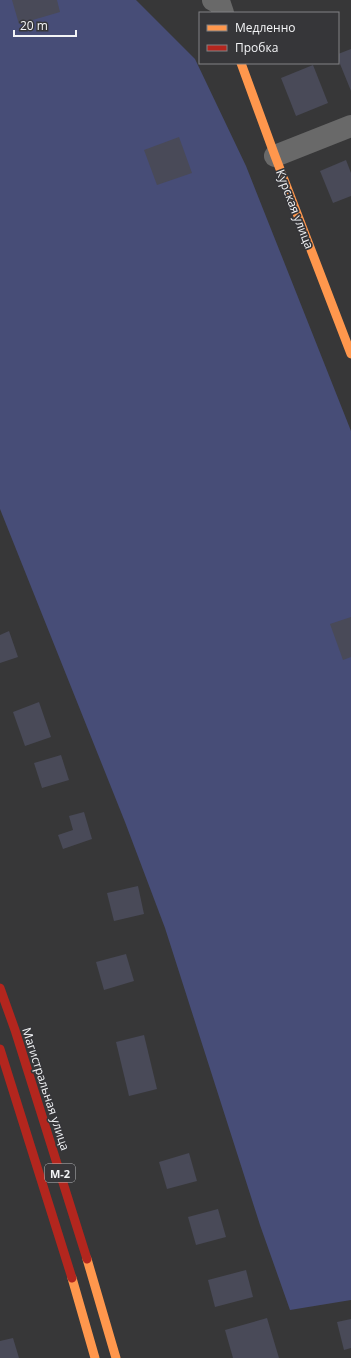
<svg xmlns="http://www.w3.org/2000/svg" width="351" height="1358" font-family="'Open Sans',sans-serif">
	<rect width="100%" height="100%" fill="#373738"/>
	<path fill="#474d77" d="M 0,0 L 136,0 L 195,59 L 246,166 L 351,431 L 351,1300 L 290,1310 L 260,1225 L 165,928 L 125,822 L 0,509 Z"/>
	<g fill="#494a58">
		<path d="M 12,0 L 57,0 L 60,12 L 19,24 Z"/>
		<path d="M 351,49 L 351,91 L 338,59 L 338,54 Z"/>
		<path d="M 313,65 L 328,103 L 296,116 L 281,78 Z"/>
		<path d="M 179,137 L 192,173 L 157,185 L 144,150 Z"/>
		<path d="M 346,160 L 351,173 L 351,196 L 333,203 L 320,171 Z"/>
		<path d="M 351,617 L 351,657 L 343,660 L 330,624 Z"/>
		<path d="M 9,631 L 18,657 L 0,663 L 0,635 Z"/>
		<path d="M 39,702 L 51,737 L 25,746 L 13,712 Z"/>
		<path d="M 61,755 L 69,780 L 42,788 L 34,763 Z"/>
		<path d="M 84,812 L 92,839 L 63,849 L 58,835 L 73,830 L 69,816 Z"/>
		<path d="M 138,886 L 144,914 L 114,921 L 107,893 Z"/>
		<path d="M 126,954 L 134,981 L 104,990 L 96,962 Z"/>
		<path d="M 144,1035 L 157,1089 L 129,1096 L 116,1042 Z"/>
		<path d="M 189,1153 L 197,1181 L 167,1189 L 159,1162 Z"/>
		<path d="M 218,1209 L 226,1237 L 196,1245 L 188,1217 Z"/>
		<path d="M 246,1270 L 253,1297 L 215,1307 L 208,1280 Z"/>
		<path d="M 267,1318 L 279,1358 L 233,1358 L 225,1330 Z"/>
		<path d="M 351,1319 L 351,1348 L 344,1350 L 337,1322 Z"/>
		<path d="M 13,1338 L 19,1358 L 0,1358 L 0,1341 Z"/>
	</g>
	<g fill="none" stroke-linecap="round" stroke-linejoin="round">
		<g stroke="#696969" stroke-width="22">
			<path d="M 213,0 L 220,4 L 223,13"/>
			<path d="M 275,156 L 351,126"/>
		</g>
		<g stroke="#ff974d" stroke-width="9">
			<path d="M 241,63 L 275,156 L 351,354"/>
			<path d="M 87,1259 L 116,1358"/>
			<path d="M 72,1278 L 95,1358"/>
		</g>
		<g stroke="#b3261e" stroke-width="9">
			<path d="M 0,988 L 15,1030 L 87,1259"/>
			<path d="M 0,1049 L 72,1278"/>
		</g>
	</g>
	<g text-anchor="middle" dominant-baseline="central" stroke-width="3.5" stroke-linejoin="round" paint-order="stroke">
		<rect fill="#363639" stroke="#babbbd" stroke-width="1" x="45" y="1164" width="30" height="18" rx="3"/>
		<g font-size="11" font-weight="bold" fill="#f3f4f6">
			<text x="60" y="1173">М-2</text>
		</g>
		<g font-size="12" fill="#f3f4f6" stroke="#363639">
			<text transform="translate(295 209) rotate(69)">Курская улица</text>
			<text transform="translate(46 1089) rotate(72)">Магистральная улица</text>
		</g>
	</g>
	<rect x="199" y="12" width="140" height="52" fill="#363639" stroke="#828285"/>
	<rect x="207" y="25" width="20" height="6" fill="#ff974d" stroke="#828285"/>
	<text x="235" y="32" font-size="12" fill="#f3f4f6">Медленно</text>
	<rect x="207" y="45" width="20" height="6" fill="#b3261e" stroke="#828285"/>
	<text x="235" y="52" font-size="12" fill="#f3f4f6">Пробка</text>
	<path d="M14 30v6h62v-6" fill="none" stroke="#f3f4f6" stroke-width="2"/>
	<text x="20" y="30" font-size="12" fill="#f3f4f6" stroke="#363639" stroke-width="3" paint-order="stroke">20 m</text>
</svg>
